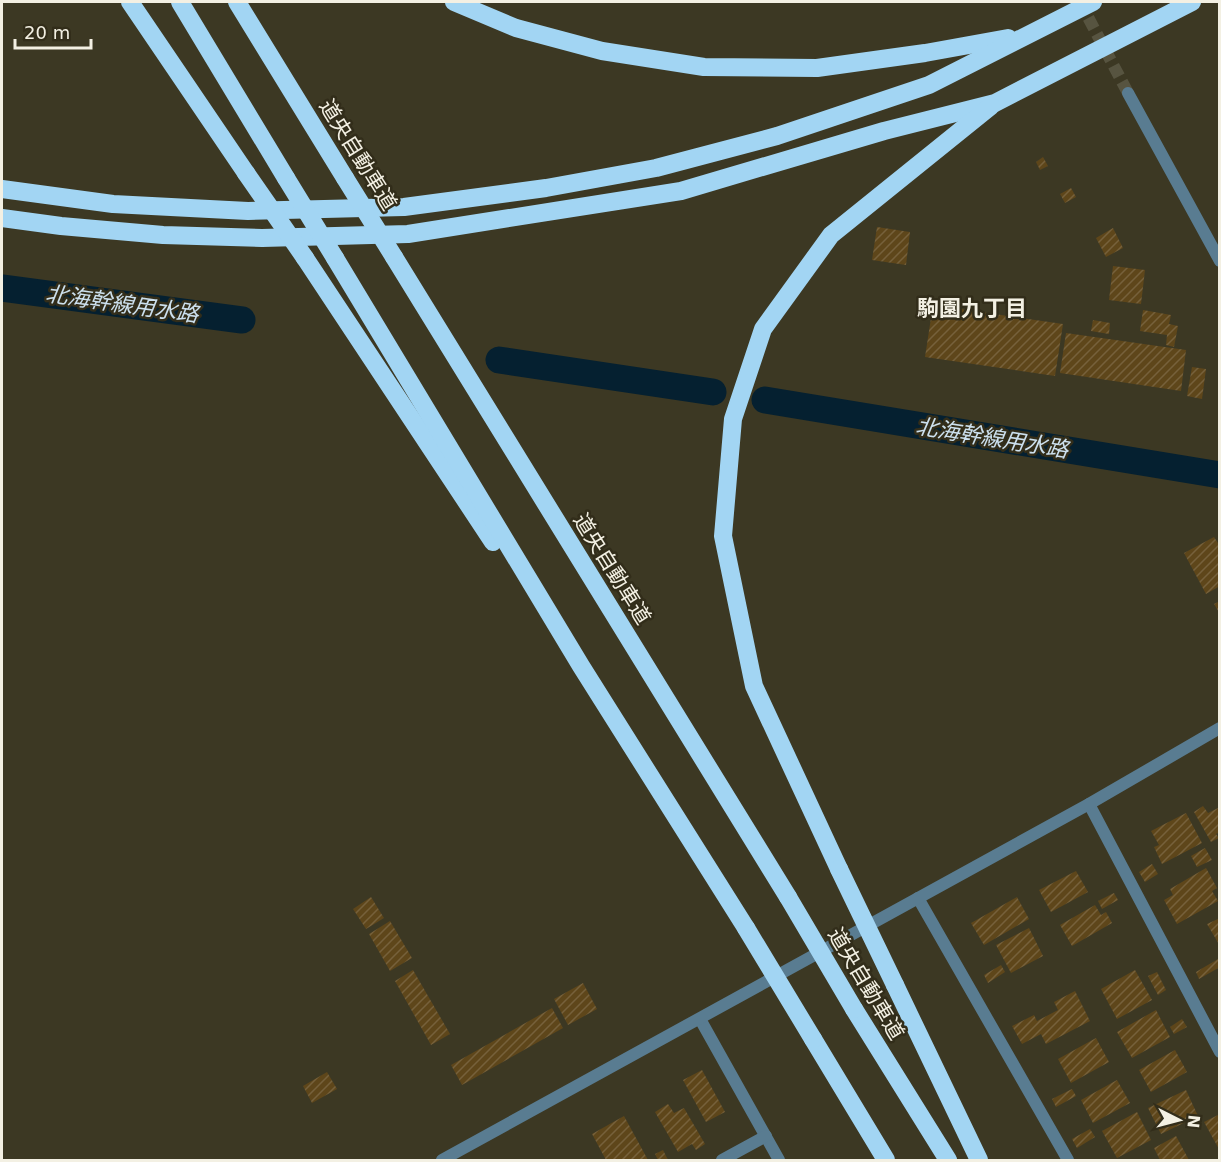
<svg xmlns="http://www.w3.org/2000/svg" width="1221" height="1162" font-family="'DejaVu Sans','Noto Sans JP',sans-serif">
	<defs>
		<pattern id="building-hatch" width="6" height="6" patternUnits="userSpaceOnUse" patternTransform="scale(1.5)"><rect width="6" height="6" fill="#5e461a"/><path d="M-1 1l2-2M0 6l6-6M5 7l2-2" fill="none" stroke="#76613b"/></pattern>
	</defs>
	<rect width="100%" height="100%" fill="#3c3823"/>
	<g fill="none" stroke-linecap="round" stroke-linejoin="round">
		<g stroke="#052030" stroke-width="27">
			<path d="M 2,288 L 242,320"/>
			<path d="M 499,360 L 713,392"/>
			<path d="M 765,400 L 1220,475"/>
		</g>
	</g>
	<g fill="url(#building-hatch)">
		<path d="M 1043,157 L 1048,166 L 1040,170 L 1036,162 Z"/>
		<path d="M 1071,188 L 1076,197 L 1065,203 L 1060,194 Z"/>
		<path d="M 877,227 L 910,232 L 906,265 L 872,260 Z"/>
		<path d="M 1113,228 L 1123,248 L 1106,257 L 1096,238 Z"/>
		<path d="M 1113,266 L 1145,270 L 1141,304 L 1109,300 Z"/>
		<path d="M 933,305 L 1063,324 L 1055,376 L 925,357 Z"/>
		<path d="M 1143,310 L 1171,315 L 1169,324 L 1178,326 L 1174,347 L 1166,345 L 1167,335 L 1140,331 Z"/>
		<path d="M 1093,320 L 1110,323 L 1109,334 L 1091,331 Z"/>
		<path d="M 1066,333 L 1186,350 L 1181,391 L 1060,373 Z"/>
		<path d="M 1192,367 L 1206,369 L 1202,399 L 1187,396 Z"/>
		<path d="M 1214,537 L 1220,546 L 1220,586 L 1206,594 L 1184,553 Z"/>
		<path d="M 1220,601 L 1220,614 L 1214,604 Z"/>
		<path d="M 1203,806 L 1208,813 L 1220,807 L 1220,832 L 1216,834 L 1219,838 L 1211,842 L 1194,812 Z"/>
		<path d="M 1186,813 L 1202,843 L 1162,864 L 1154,847 L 1159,845 L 1151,831 Z"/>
		<path d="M 1205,848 L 1212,860 L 1197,867 L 1191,856 Z"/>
		<path d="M 1152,864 L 1158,874 L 1145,882 L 1139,872 Z"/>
		<path d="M 1206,868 L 1217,888 L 1212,891 L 1218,901 L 1177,924 L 1164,900 L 1173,895 L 1170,889 Z"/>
		<path d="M 1076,871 L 1088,892 L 1051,912 L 1039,890 Z"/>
		<path d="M 1114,893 L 1118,900 L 1102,909 L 1098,901 Z"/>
		<path d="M 371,897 L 384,918 L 366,929 L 353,909 Z"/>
		<path d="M 1017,897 L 1029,919 L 984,945 L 971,923 Z"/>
		<path d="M 1095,905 L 1101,915 L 1106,912 L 1112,923 L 1072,946 L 1060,925 Z"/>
		<path d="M 1220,918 L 1220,946 L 1207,924 Z"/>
		<path d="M 390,921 L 412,958 L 390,971 L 369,934 Z"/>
		<path d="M 1029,928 L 1043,956 L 1011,973 L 996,945 Z"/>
		<path d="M 1218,959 L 1220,967 L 1199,979 L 1196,972 Z"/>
		<path d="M 1001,965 L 1005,972 L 988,983 L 984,975 Z"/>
		<path d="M 413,970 L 450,1034 L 431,1045 L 395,981 Z"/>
		<path d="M 1135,970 L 1152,1000 L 1117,1019 L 1101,989 Z"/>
		<path d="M 1157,972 L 1166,990 L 1158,995 L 1148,976 Z"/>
		<path d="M 583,983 L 597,1009 L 568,1025 L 554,999 Z"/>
		<path d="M 1075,991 L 1090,1021 L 1046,1044 L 1041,1034 L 1022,1044 L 1012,1026 L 1034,1015 L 1037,1021 L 1058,1010 L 1054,1002 Z"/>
		<path d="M 552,1008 L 563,1028 L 462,1085 L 451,1065 Z"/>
		<path d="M 1156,1010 L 1170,1037 L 1132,1058 L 1117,1032 Z"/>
		<path d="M 1182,1019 L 1187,1027 L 1174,1034 L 1170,1027 Z"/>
		<path d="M 1096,1038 L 1109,1062 L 1071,1083 L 1058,1059 Z"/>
		<path d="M 1175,1050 L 1187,1072 L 1151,1092 L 1139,1070 Z"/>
		<path d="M 702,1070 L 725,1112 L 706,1122 L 683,1080 Z"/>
		<path d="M 327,1072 L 337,1089 L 312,1103 L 303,1086 Z"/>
		<path d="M 1117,1080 L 1130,1103 L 1093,1123 L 1081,1100 Z"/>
		<path d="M 1072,1089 L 1076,1096 L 1056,1107 L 1052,1099 Z"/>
		<path d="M 1186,1090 L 1198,1116 L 1161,1134 L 1148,1108 Z"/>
		<path d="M 668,1104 L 674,1113 L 684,1108 L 705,1144 L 696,1150 L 692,1144 L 678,1152 L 655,1112 Z"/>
		<path d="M 1137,1112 L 1151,1140 L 1117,1158 L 1102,1131 Z"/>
		<path d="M 1220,1114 L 1220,1151 L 1204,1122 Z"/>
		<path d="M 624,1116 L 648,1160 L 606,1160 L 592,1134 Z"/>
		<path d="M 1090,1129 L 1095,1137 L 1077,1148 L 1072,1139 Z"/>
		<path d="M 1176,1136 L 1189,1160 L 1160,1160 L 1154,1148 Z"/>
		<path d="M 663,1150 L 668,1160 L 658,1160 L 655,1154 Z"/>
	</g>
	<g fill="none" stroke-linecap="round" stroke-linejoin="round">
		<path stroke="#575440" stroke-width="12" stroke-dasharray="12 6" stroke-linecap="butt" d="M 1080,2 L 1128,93"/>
		<g stroke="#597c91" stroke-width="12">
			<path d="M 1089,804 L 1220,1052"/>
			<path d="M 918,898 L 1068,1160"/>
			<path d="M 700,1019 L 779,1160"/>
			<path d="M 722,1160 L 766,1136"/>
		</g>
		<g stroke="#597c91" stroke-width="12">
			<path d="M 1128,93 L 1220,261"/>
			<path d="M 442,1160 L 1089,804 L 1220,728"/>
		</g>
		<g stroke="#a2d5f3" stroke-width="18">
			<path d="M 130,2 L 246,173"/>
			<path d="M 180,2 L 286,178"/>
			<path d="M 237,2 L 345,178"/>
			<path d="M 454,2 L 516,28 L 602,51 L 704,67 L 817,68 L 925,53 L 1008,38"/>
			<path d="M 2,189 L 113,204 L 248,211 L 404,207 L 546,188 L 656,168 L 777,136 L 929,85 L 1093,2"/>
			<path d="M 2,218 L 61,226 L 163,235 L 262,238 L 408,234 L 681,191 L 884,131 L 995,103 L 1192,2"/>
			<path d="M 394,257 L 788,897"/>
			<path d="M 305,258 L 493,542"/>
			<path d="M 335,258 L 581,666 L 746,928"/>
			<path d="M 839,869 L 754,686 L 723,536 L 733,419 L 763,329 L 831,235 L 991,106"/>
			<path d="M 895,985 L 979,1160"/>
			<path d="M 854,1009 L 948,1160"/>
			<path d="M 813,1039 L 886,1160"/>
		</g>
		<g stroke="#a2d5f3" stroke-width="18">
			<path d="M 246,173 L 305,258"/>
			<path d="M 286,178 L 335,258"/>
			<path d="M 345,178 L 394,257"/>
			<path d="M 839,869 L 895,985"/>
			<path d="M 788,897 L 854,1009"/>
			<path d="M 746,928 L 813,1039"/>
		</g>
	</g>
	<g text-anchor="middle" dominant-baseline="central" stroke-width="5" stroke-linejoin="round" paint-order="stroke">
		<g font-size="21" fill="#f3f0e3" stroke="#322d1a">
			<text transform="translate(358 155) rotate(58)">道央自動車道</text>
			<text transform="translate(612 569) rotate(58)">道央自動車道</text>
			<text transform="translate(866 984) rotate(59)">道央自動車道</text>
		</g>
		<g font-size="22" font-style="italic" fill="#cce0ee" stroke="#322d1a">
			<text transform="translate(122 304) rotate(8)">北海幹線用水路</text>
			<text transform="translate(992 438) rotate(9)">北海幹線用水路</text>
		</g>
		<g font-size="22" font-weight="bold" fill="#f3f0e3" stroke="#322d1a">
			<text x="972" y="308">駒園九丁目</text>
		</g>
	</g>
	<rect width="1221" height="1162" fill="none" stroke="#f3f0e3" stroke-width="6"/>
	<g transform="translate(1179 1120) rotate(96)" stroke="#322d1a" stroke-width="4.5" paint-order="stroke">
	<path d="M0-4.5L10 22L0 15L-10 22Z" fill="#f3f0e3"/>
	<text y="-9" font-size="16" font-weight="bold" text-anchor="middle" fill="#f3f0e3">N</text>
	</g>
	<path d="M15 39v9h76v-9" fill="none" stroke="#f3f0e3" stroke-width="3"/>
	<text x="24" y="39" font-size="18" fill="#f3f0e3" stroke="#322d1a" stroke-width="4.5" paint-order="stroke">20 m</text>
</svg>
